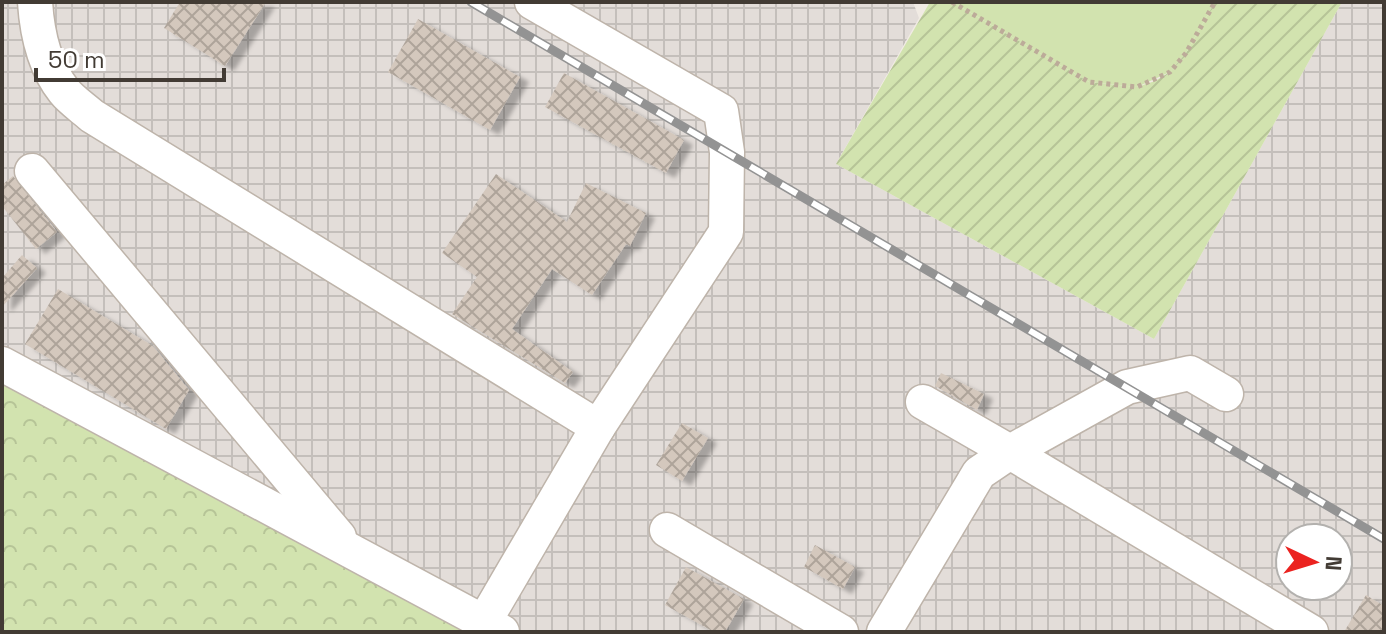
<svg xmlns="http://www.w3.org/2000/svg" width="1386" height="634" font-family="'Space Grotesk',sans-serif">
	<defs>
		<pattern id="industrial-grid" width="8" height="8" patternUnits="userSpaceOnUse" patternTransform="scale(2)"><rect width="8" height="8" fill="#e3ddd9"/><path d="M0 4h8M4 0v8" fill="none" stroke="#c4bfbb"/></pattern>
		<pattern id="forest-crowns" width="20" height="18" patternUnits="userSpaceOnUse" patternTransform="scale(2)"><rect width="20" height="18" fill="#d2e3af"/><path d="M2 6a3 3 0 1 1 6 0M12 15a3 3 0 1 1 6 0" fill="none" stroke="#b6c497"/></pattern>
		<pattern id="garden-furrows" width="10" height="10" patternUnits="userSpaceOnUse" patternTransform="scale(2)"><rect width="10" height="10" fill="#d2e3af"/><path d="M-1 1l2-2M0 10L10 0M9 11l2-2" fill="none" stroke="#b6c497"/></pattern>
		<pattern id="building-cross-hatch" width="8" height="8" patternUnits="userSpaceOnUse" patternTransform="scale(2)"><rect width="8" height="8" fill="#d4c8bd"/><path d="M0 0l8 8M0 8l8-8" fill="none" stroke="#aea49a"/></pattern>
		<filter id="shadow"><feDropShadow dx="9" dy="5" stdDeviation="2" flood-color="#0004"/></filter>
	</defs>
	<rect width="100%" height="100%" fill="#f1ebe4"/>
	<path fill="url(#industrial-grid)" fill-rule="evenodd" d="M 2,2 L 913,2 L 919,18 L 836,164 L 1154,339 L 1342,2 L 1384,2 L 1384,632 L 502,632 L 2,364 ZM 1290,538 L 1338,538 L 1338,586 L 1290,586 Z"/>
	<path fill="#d2e3af" d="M 952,2 L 1215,2 L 1186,53 L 1170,72 L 1137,87 L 1089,82 Z"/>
	<path fill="url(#forest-crowns)" d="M 2,364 L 502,632 L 2,632 Z"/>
	<path fill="url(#garden-furrows)" d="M 930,2 L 952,2 L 1089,82 L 1137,87 L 1155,81 L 1170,72 L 1186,53 L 1215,2 L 1342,2 L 1154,339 L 836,164 Z"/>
	<g fill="url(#building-cross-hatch)" filter="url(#shadow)">
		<path d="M 180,2 L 266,2 L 225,66 L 164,28 Z"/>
		<path d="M 418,19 L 520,77 L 490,130 L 388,72 Z"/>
		<path d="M 564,73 L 684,140 L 666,173 L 545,107 Z"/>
		<path d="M 496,174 L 567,222 L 586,183 L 646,213 L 630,246 L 626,244 L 592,295 L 552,269 L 512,329 L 573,372 L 565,383 L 452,314 L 477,277 L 442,253 Z"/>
		<path d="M 13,176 L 57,232 L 36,249 L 2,206 L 2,185 Z"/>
		<path d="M 22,255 L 37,268 L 2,307 L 2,278 Z"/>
		<path d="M 58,289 L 153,346 L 189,390 L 166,429 L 25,344 Z"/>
		<path d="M 941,373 L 984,394 L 977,410 L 935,386 Z"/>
		<path d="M 682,423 L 708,438 L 682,481 L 656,465 Z"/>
		<path d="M 815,545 L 855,567 L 843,589 L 804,567 Z"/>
		<path d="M 686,567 L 744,599 L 725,632 L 714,632 L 665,605 Z"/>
		<path d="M 1366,595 L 1384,606 L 1384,632 L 1344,632 Z"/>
	</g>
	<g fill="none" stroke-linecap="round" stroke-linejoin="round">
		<g stroke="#beb4aa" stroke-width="37">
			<g id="minor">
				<path d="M 35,2 C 37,33 44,66 64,91 C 71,100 83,108 92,116 L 598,427"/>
				<path d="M 32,171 L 339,537"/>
				<path d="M 2,364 L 502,632"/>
				<path d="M 923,402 L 1010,452 L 1127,387 L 1190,373 L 1226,394"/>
				<path d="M 667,530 L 841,632"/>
				<path d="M 484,622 L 598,427 L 726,232 L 727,152 L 721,111 L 532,2"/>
				<path d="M 884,632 L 979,473 L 1010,452 L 1311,632"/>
			</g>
		</g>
		<path stroke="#bcab99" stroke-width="5" stroke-dasharray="4 4" stroke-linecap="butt" d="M 952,2 L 1089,82 L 1137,87 L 1170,72 L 1186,53 L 1215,2"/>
		<use href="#minor" stroke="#fff" stroke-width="34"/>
		<g stroke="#939393" stroke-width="9">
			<path id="rail" d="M 471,2 L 1384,539"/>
		</g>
		<use href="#rail" stroke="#fff" stroke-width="6" stroke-dasharray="18" stroke-linecap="butt"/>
	</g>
	<rect width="1386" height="634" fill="none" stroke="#423b34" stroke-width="8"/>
	<g transform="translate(1314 562) rotate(94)"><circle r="38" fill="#ffffff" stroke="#b3b1ae" stroke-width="2"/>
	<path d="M0-6L14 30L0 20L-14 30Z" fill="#eb2320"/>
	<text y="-12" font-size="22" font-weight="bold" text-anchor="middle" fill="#423b34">N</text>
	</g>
	<path d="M36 68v12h188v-12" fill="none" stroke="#423b34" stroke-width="4"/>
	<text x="48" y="68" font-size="24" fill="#423b34" stroke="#ffffff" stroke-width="6" paint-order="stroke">50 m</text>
</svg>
